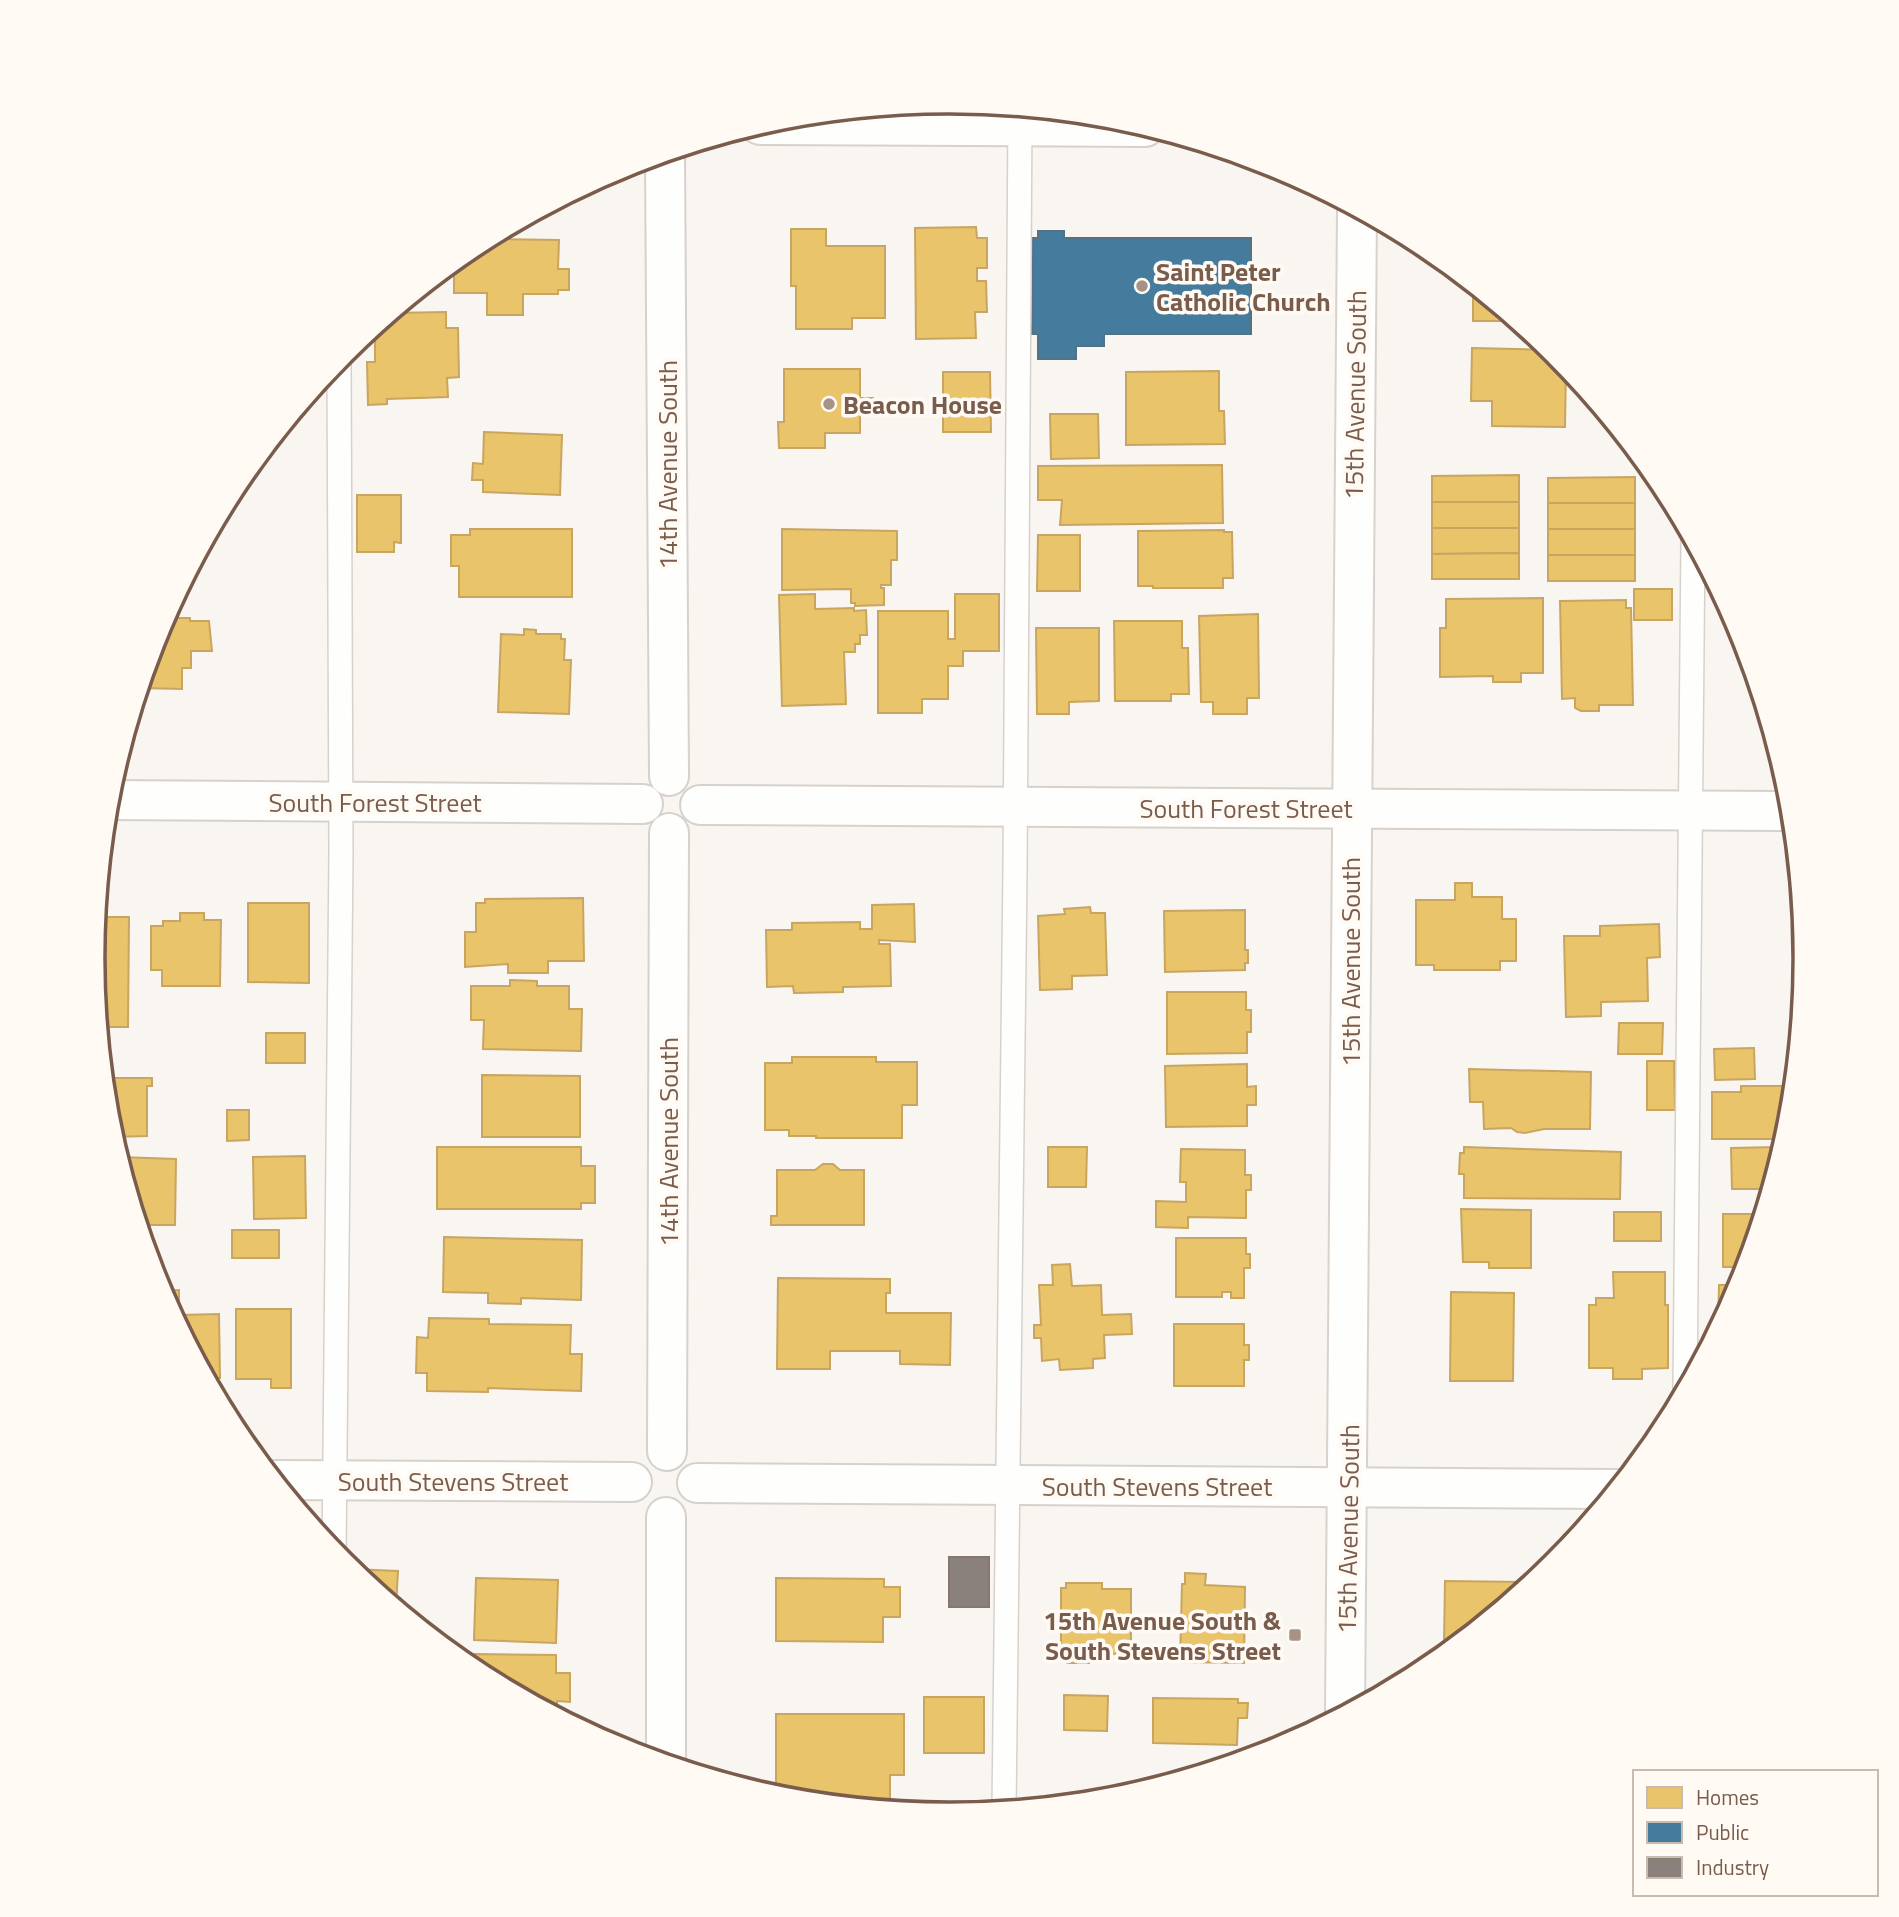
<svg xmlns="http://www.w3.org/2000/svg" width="1899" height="1917" font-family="'Titillium Web',sans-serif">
	<rect width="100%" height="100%" fill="#f9f5f0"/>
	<g fill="#e9c46a" stroke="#c8a561" stroke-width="2">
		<path d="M 976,227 L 977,238 L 987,238 L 987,268 L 977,268 L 977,281 L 986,281 L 987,312 L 975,312 L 976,338 L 916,339 L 915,228 Z"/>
		<path d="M 791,229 L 826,229 L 826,246 L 885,246 L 885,318 L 852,318 L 852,329 L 796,329 L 796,286 L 791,286 Z"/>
		<path d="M 487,239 L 559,240 L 558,269 L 569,269 L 569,290 L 558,290 L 558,294 L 523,294 L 523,315 L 487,315 L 487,293 L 454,293 L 454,265 L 451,265 L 474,246 Z"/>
		<path d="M 1469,282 L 1516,321 L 1473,321 L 1473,287 L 1469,287 Z"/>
		<path d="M 446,312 L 446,328 L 458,328 L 459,377 L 447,378 L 448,397 L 387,399 L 387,404 L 368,405 L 367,362 L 375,362 L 375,327 L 392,313 Z"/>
		<path d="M 1472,348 L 1552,350 L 1556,353 L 1566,365 L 1565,427 L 1492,426 L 1492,401 L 1471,401 Z"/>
		<path d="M 784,369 L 860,369 L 860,398 L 873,398 L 873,411 L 860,411 L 860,433 L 825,433 L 825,448 L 779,448 L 778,422 L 784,422 Z"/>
		<path d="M 1219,371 L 1219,411 L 1224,411 L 1225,444 L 1126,445 L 1126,372 Z"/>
		<path d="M 943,372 L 990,372 L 991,432 L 943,432 Z"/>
		<path d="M 1050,414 L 1098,414 L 1099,458 L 1051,459 Z"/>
		<path d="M 484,432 L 562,435 L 560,495 L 483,492 L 483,480 L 472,480 L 473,463 L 483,464 Z"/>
		<path d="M 1222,465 L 1223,523 L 1060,525 L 1062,500 L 1038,500 L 1038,466 Z"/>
		<path d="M 1519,475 L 1519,502 L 1432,502 L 1432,476 Z"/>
		<path d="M 1635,477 L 1635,503 L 1548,503 L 1548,478 Z"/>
		<path d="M 357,495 L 401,495 L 401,543 L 394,542 L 394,552 L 357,552 Z"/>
		<rect x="1432" y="502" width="87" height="26"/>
		<rect x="1548" y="503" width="87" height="26"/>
		<path d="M 1432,528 L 1519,528 L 1519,553 L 1432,554 Z"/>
		<path d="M 470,529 L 572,529 L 572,597 L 459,597 L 459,566 L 451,566 L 451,535 L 470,535 Z"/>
		<path d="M 782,529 L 897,531 L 897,560 L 891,560 L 891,585 L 881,585 L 881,588 L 884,588 L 884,605 L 855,606 L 855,603 L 851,603 L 851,589 L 782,590 Z"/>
		<rect x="1548" y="529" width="87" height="26"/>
		<path d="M 1224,530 L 1224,532 L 1232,532 L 1233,578 L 1223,578 L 1223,588 L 1153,588 L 1153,586 L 1138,586 L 1138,531 Z"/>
		<path d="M 1038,535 L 1080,535 L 1080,591 L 1037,591 Z"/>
		<path d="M 1519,553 L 1519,579 L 1432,579 L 1432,554 Z"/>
		<rect x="1548" y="555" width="87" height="26"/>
		<path d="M 191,569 L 191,588 L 180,589 Z"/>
		<rect x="1634" y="589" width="38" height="31"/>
		<path d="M 815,594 L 815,609 L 854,608 L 854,611 L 866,610 L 867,635 L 860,635 L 860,644 L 855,644 L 855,652 L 844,652 L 846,704 L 782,706 L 779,595 Z"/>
		<path d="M 955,594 L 999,594 L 999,651 L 963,651 L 963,666 L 948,666 L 948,699 L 922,699 L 922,713 L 878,713 L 878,611 L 948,611 L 948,639 L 955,639 Z"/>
		<path d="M 1543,598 L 1543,673 L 1521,673 L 1521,682 L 1493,682 L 1493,676 L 1440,677 L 1440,628 L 1446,628 L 1446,599 Z"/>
		<path d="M 1626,600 L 1626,608 L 1631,608 L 1633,705 L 1599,705 L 1599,711 L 1581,711 L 1575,708 L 1575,698 L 1562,699 L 1560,601 Z"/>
		<path d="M 1258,614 L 1259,698 L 1247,698 L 1247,714 L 1213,714 L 1213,702 L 1201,702 L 1199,616 Z"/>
		<path d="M 165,618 L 190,618 L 190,621 L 209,621 L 212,651 L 191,651 L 191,668 L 182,668 L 182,689 L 140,688 L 158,630 Z"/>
		<path d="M 1114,621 L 1182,621 L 1182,648 L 1188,648 L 1189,694 L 1171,694 L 1171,701 L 1115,701 Z"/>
		<path d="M 1036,628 L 1099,628 L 1099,701 L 1069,702 L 1069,714 L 1037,714 Z"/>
		<path d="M 524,629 L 536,630 L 536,634 L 561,634 L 561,639 L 565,639 L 564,660 L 571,660 L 569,714 L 498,712 L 501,634 L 524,635 Z"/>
		<path d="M 1455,883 L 1472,883 L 1472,897 L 1502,897 L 1502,919 L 1516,919 L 1516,961 L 1500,961 L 1500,970 L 1434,970 L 1434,965 L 1416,965 L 1416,900 L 1455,900 Z"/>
		<path d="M 583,898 L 584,961 L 548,961 L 548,973 L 508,973 L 508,964 L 465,967 L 465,932 L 476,932 L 476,903 L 485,903 L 485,899 Z"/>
		<path d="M 248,903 L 309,903 L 309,983 L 248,982 Z"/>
		<path d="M 914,904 L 915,942 L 879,940 L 879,944 L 890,944 L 891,986 L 843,987 L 843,992 L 794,993 L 793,986 L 767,987 L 766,930 L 792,930 L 792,923 L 860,922 L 860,929 L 872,929 L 872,905 Z"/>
		<path d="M 1090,907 L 1091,913 L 1105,913 L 1107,975 L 1072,976 L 1072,989 L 1040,990 L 1038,916 L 1065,914 L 1064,909 Z"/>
		<path d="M 1245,910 L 1245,950 L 1248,950 L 1248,963 L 1245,963 L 1245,970 L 1165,972 L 1164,911 Z"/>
		<path d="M 180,913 L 204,913 L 204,920 L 221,920 L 220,986 L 162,986 L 162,970 L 151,970 L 151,926 L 163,926 L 163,921 L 180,921 Z"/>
		<path d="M 97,917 L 129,917 L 128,1027 L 99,1027 L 93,958 Z"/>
		<path d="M 1659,924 L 1660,957 L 1647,958 L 1648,1001 L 1601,1002 L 1601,1016 L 1566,1017 L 1564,936 L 1600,936 L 1600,926 Z"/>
		<path d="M 510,980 L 537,981 L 537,986 L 569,986 L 569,1009 L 582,1009 L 581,1051 L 483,1049 L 484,1020 L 471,1020 L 471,986 L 510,986 Z"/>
		<path d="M 1167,992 L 1246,992 L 1246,1010 L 1251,1010 L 1251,1032 L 1247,1032 L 1247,1053 L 1167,1054 Z"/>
		<path d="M 1794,1021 L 1800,1021 L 1794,1076 Z"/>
		<path d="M 1619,1023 L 1663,1023 L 1662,1054 L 1618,1054 Z"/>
		<rect x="266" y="1033" width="39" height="30"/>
		<path d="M 1754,1048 L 1755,1079 L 1715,1080 L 1714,1049 Z"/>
		<path d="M 792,1057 L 876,1057 L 876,1062 L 917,1062 L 917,1105 L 902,1105 L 902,1138 L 816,1138 L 816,1136 L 789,1136 L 789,1130 L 765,1130 L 765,1063 L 792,1063 Z"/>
		<path d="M 1647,1061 L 1674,1061 L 1675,1110 L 1647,1110 Z"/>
		<path d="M 1247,1064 L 1247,1087 L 1256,1086 L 1256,1105 L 1247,1105 L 1247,1126 L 1166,1127 L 1165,1066 Z"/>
		<path d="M 1469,1069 L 1591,1072 L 1590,1129 L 1544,1129 L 1525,1133 L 1517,1132 L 1511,1128 L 1484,1129 L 1483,1102 L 1470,1102 Z"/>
		<path d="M 482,1075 L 580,1076 L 580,1137 L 482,1137 Z"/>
		<path d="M 104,1078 L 152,1078 L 152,1086 L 147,1086 L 147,1136 L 113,1137 L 109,1125 Z"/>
		<path d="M 1741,1086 L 1794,1086 L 1790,1126 L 1786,1139 L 1712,1139 L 1712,1092 L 1741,1092 Z"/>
		<path d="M 227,1110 L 249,1110 L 249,1140 L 227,1141 Z"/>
		<path d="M 437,1147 L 581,1147 L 581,1166 L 595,1166 L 595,1203 L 581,1203 L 581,1209 L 437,1209 Z"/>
		<path d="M 1048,1147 L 1087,1147 L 1086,1187 L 1048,1187 Z"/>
		<path d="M 1464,1147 L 1621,1152 L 1620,1199 L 1464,1198 L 1464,1174 L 1459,1174 L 1460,1153 L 1464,1153 Z"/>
		<path d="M 1777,1147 L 1777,1168 L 1771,1189 L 1732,1189 L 1731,1148 Z"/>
		<path d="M 1181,1149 L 1245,1150 L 1245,1175 L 1251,1175 L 1251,1190 L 1246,1190 L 1246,1218 L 1188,1217 L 1188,1228 L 1156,1227 L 1156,1201 L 1186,1202 L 1186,1182 L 1180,1182 Z"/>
		<path d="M 305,1156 L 306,1218 L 254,1219 L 253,1157 Z"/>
		<path d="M 119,1157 L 176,1159 L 175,1225 L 143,1225 L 143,1222 L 138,1222 Z"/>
		<path d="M 823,1164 L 833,1164 L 840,1170 L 864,1170 L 864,1225 L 771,1225 L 771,1216 L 777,1216 L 777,1170 L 815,1170 Z"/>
		<path d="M 1461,1209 L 1531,1210 L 1531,1268 L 1489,1268 L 1489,1262 L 1463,1262 Z"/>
		<rect x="1614" y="1212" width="47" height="29"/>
		<path d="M 1723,1214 L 1763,1214 L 1747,1267 L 1723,1267 Z"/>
		<rect x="232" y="1230" width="47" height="28"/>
		<path d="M 444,1237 L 582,1240 L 581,1300 L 521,1298 L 521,1304 L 488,1303 L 488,1293 L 443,1292 Z"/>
		<path d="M 1176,1238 L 1246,1238 L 1246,1254 L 1250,1254 L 1250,1268 L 1244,1268 L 1244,1298 L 1231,1298 L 1231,1292 L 1222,1292 L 1222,1297 L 1176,1297 Z"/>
		<path d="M 1070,1264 L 1072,1286 L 1101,1285 L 1102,1315 L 1131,1314 L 1132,1334 L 1104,1335 L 1105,1358 L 1093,1359 L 1093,1368 L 1060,1370 L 1059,1359 L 1042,1361 L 1041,1338 L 1034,1338 L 1034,1325 L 1041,1325 L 1039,1285 L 1053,1285 L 1052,1265 Z"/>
		<path d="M 1613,1272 L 1665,1272 L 1665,1305 L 1668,1305 L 1668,1368 L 1642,1369 L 1642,1379 L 1613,1379 L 1613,1368 L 1589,1368 L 1589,1305 L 1596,1305 L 1596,1298 L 1614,1298 Z"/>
		<path d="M 778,1278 L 890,1279 L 890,1293 L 886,1293 L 886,1313 L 951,1313 L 950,1365 L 900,1364 L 900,1351 L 830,1351 L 830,1369 L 777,1369 Z"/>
		<path d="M 1719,1285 L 1741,1285 L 1718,1329 Z"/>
		<path d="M 179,1290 L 179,1315 L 219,1314 L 220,1378 L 207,1378 L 160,1291 Z"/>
		<path d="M 1451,1292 L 1514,1293 L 1513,1381 L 1450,1381 Z"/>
		<path d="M 236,1309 L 291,1309 L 291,1388 L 271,1388 L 271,1379 L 236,1379 Z"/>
		<path d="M 429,1318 L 489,1319 L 489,1324 L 571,1325 L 570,1354 L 582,1354 L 581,1391 L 488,1388 L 488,1392 L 427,1391 L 427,1373 L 416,1373 L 417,1337 L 428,1338 Z"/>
		<path d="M 1174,1324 L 1244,1324 L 1244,1345 L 1249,1345 L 1249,1360 L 1244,1360 L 1244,1386 L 1174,1386 Z"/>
		<path d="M 352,1569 L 398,1571 L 396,1607 L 352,1571 Z"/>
		<path d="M 1185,1573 L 1206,1574 L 1205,1585 L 1245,1587 L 1244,1663 L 1180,1662 L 1182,1584 L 1185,1584 Z"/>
		<path d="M 476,1578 L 558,1580 L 556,1643 L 474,1640 Z"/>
		<path d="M 776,1578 L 884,1579 L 884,1587 L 900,1587 L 900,1617 L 883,1617 L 883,1642 L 776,1641 Z"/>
		<path d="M 1445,1581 L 1534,1582 L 1457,1645 L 1444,1645 Z"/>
		<path d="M 1066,1583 L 1102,1583 L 1102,1589 L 1131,1589 L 1131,1654 L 1089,1654 L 1089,1663 L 1067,1663 L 1067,1654 L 1061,1654 L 1061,1588 L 1066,1588 Z"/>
		<path d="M 475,1654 L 556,1655 L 556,1673 L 570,1673 L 570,1702 L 557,1701 L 557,1716 L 475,1672 Z"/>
		<path d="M 1064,1695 L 1108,1696 L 1107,1731 L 1064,1730 Z"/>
		<rect x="924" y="1697" width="60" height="56"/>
		<path d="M 1153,1698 L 1238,1699 L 1238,1703 L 1248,1703 L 1247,1718 L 1238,1718 L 1237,1745 L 1153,1743 Z"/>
		<path d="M 776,1714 L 904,1714 L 904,1775 L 890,1775 L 890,1799 L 790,1799 L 776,1797 Z"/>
	</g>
	<path fill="#457b9d" stroke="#557285" stroke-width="2" d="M 1038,231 L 1064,231 L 1064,238 L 1251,238 L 1251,334 L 1104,334 L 1104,346 L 1076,346 L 1076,359 L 1038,359 L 1038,334 L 1032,334 L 1033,238 L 1038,238 Z"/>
	<rect fill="#8a817c" stroke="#85766e" stroke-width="2" x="949" y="1557" width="40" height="50"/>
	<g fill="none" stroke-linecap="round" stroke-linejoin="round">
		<g stroke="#d7d1cb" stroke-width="26">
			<g id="service">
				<path d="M 1685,1391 L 1693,541"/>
				<path d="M 334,1552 L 341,853 L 339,358"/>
				<path d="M 1004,1810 L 1015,870 L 1020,115"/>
			</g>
		</g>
		<g stroke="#d7d1cb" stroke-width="42">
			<g id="minor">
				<path d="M 760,125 L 1145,127"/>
				<path d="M 665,154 L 669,776"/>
				<path d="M 108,800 L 643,804"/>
				<path d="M 700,805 L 1792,811"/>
				<path d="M 667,1451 L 669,833"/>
				<path d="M 275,1480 L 632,1482"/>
				<path d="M 697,1483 L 1617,1489"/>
				<path d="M 666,1763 L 666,1517"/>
			</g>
		</g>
		<g stroke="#d9d2cb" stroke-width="42">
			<path id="secondary" d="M 1345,1714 L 1357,209"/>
		</g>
		<use href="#service" stroke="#fefefd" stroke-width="23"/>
		<use href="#minor" stroke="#fefefd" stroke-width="38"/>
		<use href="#secondary" stroke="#fefefd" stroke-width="38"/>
	</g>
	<g fill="#a69286" stroke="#fffaf3" stroke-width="2.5">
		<circle cx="1142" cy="286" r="7"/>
		<circle cx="829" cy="404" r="7"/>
		<rect x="1288" y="1628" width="14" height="14" rx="3.5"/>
	</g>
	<g text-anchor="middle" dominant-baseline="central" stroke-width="7" stroke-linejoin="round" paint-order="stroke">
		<g font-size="26" font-weight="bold" fill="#7a5c4d" stroke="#fffaf3" text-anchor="start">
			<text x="1156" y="271">Saint Peter<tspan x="1156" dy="30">Catholic Church</tspan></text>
			<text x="843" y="404">Beacon House</text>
			<text x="1281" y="1620" text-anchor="end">15th Avenue South &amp;<tspan x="1281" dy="30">South Stevens Street</tspan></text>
		</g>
		<g font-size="26" fill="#7a5c4d" stroke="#fffaf3">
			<text transform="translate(1355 395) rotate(-89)">15th Avenue South</text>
			<text transform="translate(667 465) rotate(-90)">14th Avenue South</text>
			<text x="375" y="802">South Forest Street</text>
			<text x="1246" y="808">South Forest Street</text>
			<text transform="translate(1350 962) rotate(-90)">15th Avenue South</text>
			<text transform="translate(668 1142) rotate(-90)">14th Avenue South</text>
			<text x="453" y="1481">South Stevens Street</text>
			<text x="1157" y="1486">South Stevens Street</text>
			<text transform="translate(1348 1529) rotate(-89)">15th Avenue South</text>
		</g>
	</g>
	<path d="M0 0H1899V1917H0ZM105 958a844 844 0 1 1 1688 0a844 844 0 1 1-1688 0Z" fill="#fffaf3" fill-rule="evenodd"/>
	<path fill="none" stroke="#7a5c4d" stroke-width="3.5" d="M105 958a844 844 0 1 1 1688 0a844 844 0 1 1-1688 0Z"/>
	<rect x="1633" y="1770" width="245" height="126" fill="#fffaf3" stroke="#cabbb1" stroke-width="2"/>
	<rect x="1647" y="1787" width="35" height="21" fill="#e9c46a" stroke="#cabbb1" stroke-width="2"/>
	<text x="1696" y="1805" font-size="21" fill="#7a5c4d">Homes</text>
	<rect x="1647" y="1822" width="35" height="21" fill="#457b9d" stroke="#cabbb1" stroke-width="2"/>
	<text x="1696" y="1840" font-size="21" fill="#7a5c4d">Public</text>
	<rect x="1647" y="1857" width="35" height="21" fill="#8a817c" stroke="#cabbb1" stroke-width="2"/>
	<text x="1696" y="1875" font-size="21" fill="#7a5c4d">Industry</text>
</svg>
